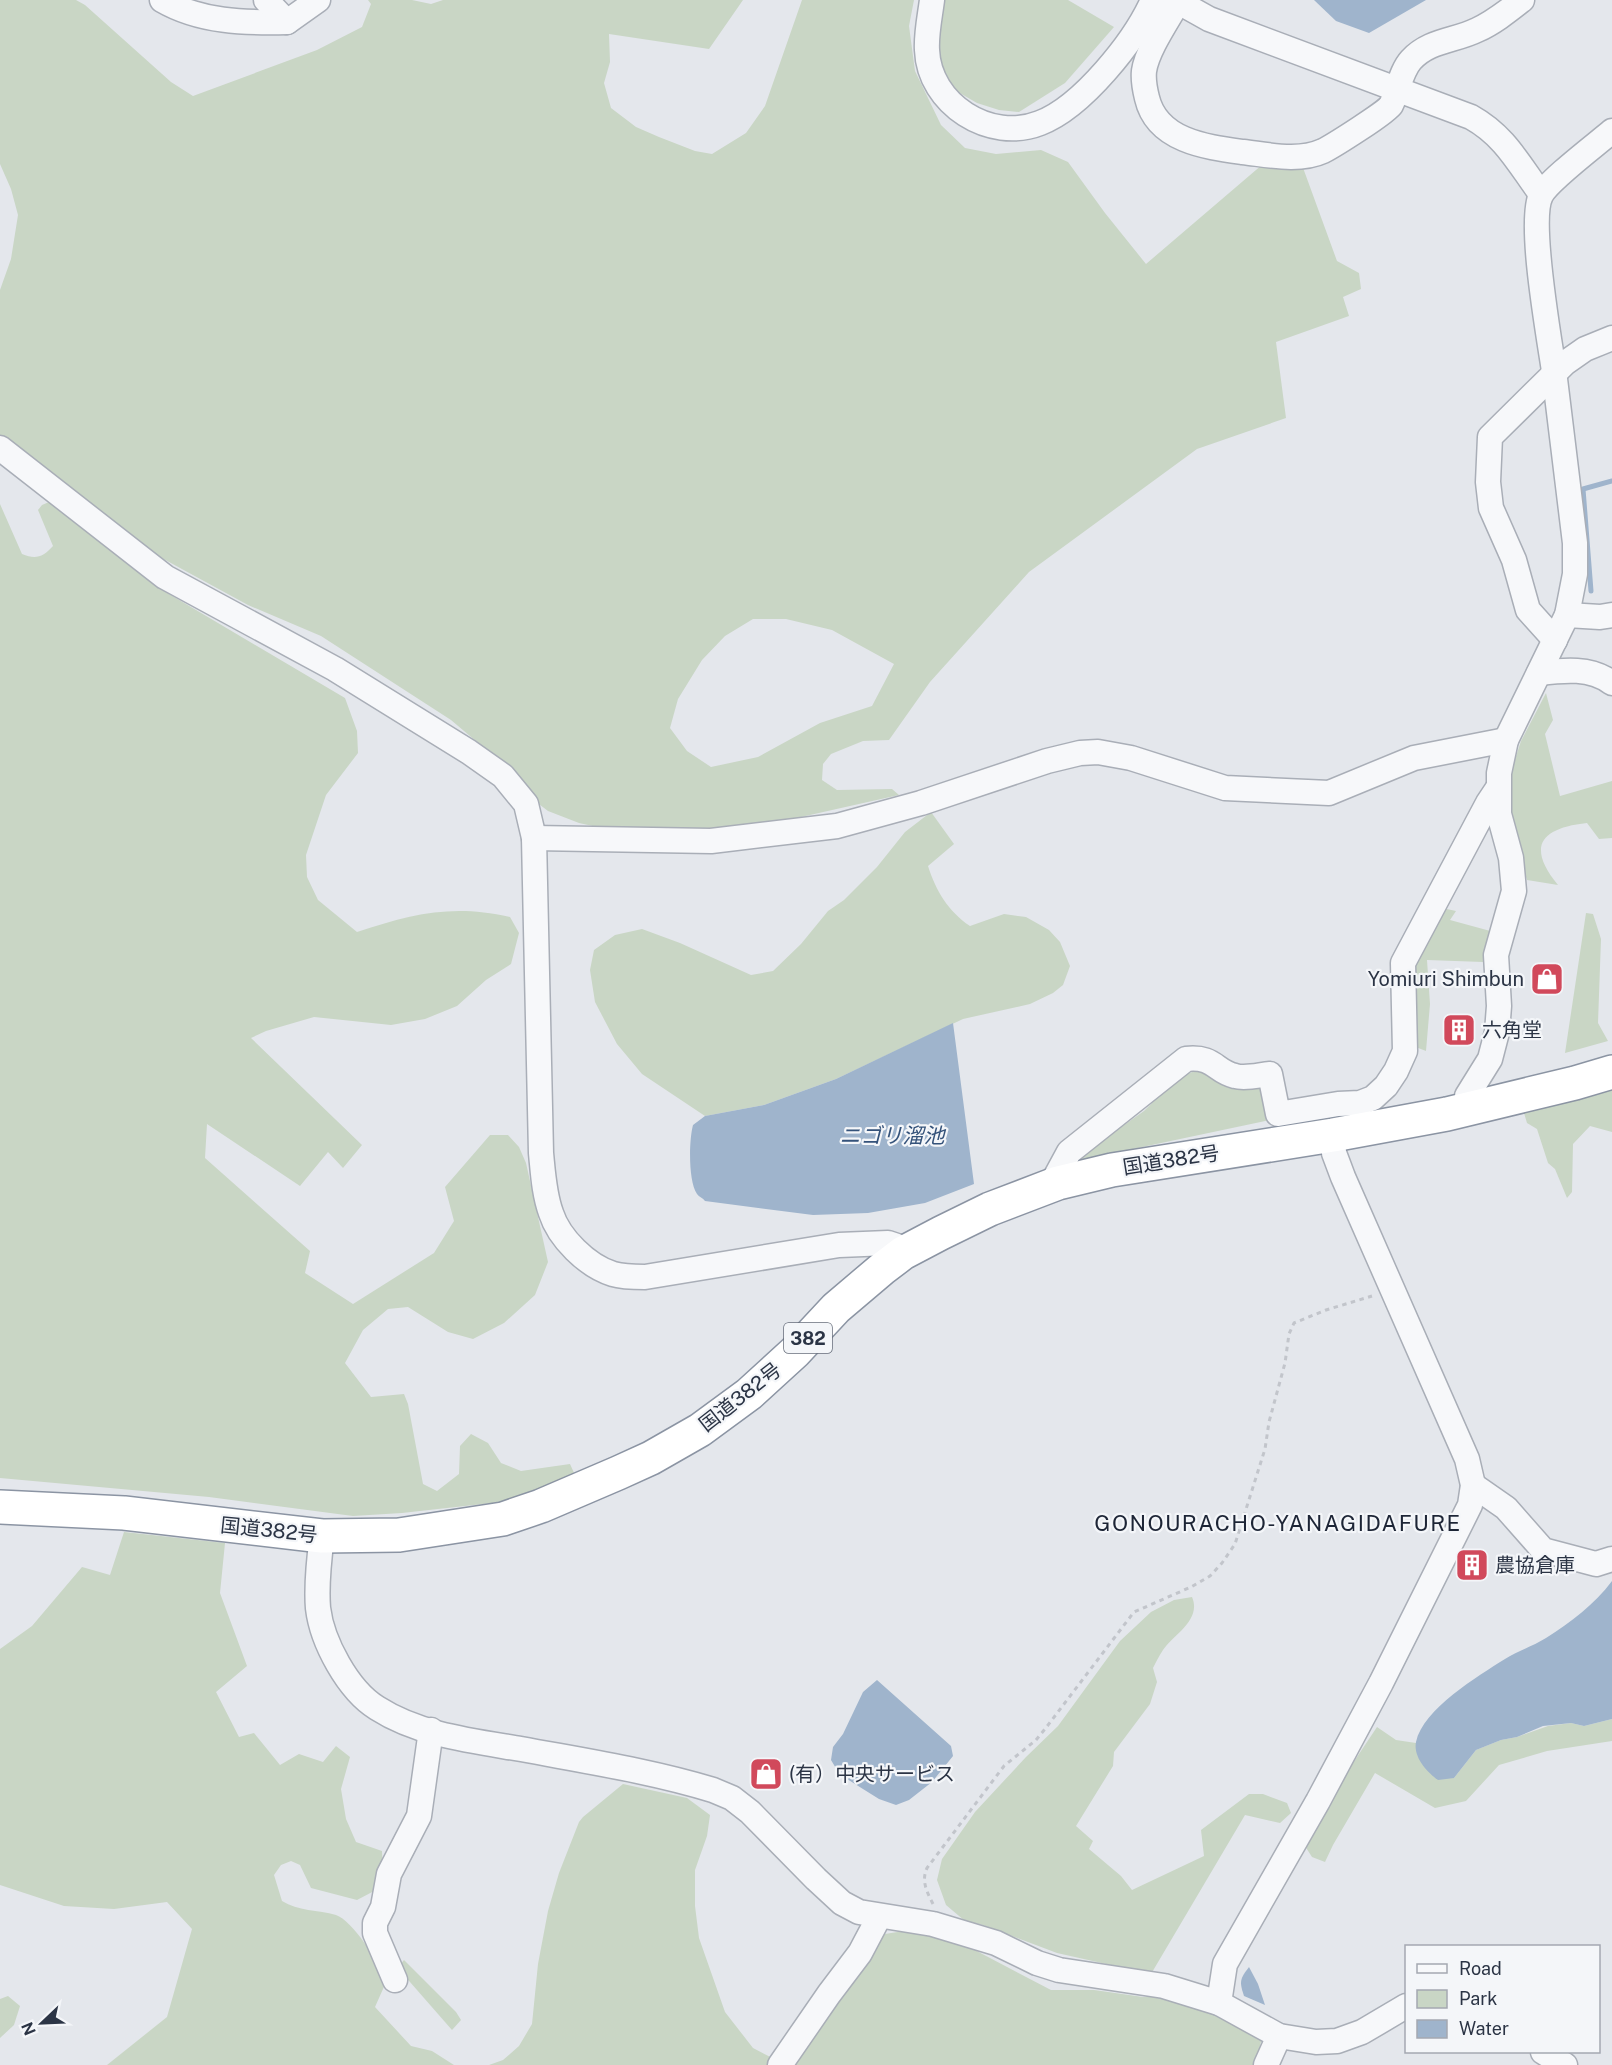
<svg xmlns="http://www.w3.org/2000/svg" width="1612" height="2065" font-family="'Public Sans','Noto Sans JP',sans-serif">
	<rect width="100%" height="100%" fill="#e4e7ec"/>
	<g fill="#c9d6c5" fill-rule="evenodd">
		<path d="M 0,0 L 76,0 L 85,5 L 171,82 L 193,96 L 317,50 L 362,27 L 371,4 L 368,0 L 412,0 L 431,4 L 443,0 L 743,0 L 709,49 L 609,34 L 610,62 L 604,83 L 611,108 L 636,127 L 659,137 L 695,151 L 712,154 L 746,133 L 765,106 L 802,0 L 914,0 L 909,26 L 915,71 L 941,125 L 965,148 L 996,154 L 1041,150 L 1068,162 L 1105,213 L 1146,264 L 1263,164 L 1302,165 L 1337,261 L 1359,273 L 1361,289 L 1343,297 L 1349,316 L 1276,342 L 1286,418 L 1197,449 L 1029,572 L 930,682 L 889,740 L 863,741 L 831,754 L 823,764 L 822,780 L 837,790 L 892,789 L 899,795 L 743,830 L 611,830 L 579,823 L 548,811 L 531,798 L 522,780 L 451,720 L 321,636 L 248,605 L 158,556 L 0,435 L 0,290 L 11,259 L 18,215 L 11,189 L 0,164 ZM 753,619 L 786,619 L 832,630 L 894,664 L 872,706 L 820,723 L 758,757 L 711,767 L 687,751 L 670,728 L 678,699 L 702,660 L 725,636 Z"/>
		<path d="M 943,0 L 1068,0 L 1114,27 L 1065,83 L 1019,112 L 999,110 L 977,103 L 958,92 L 943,73 L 935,51 Z"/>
		<path d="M 49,502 L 169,594 L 345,698 L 357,731 L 358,753 L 326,795 L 306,855 L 307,877 L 318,900 L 357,932 C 413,914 451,904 510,917 L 519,933 L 511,964 L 486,980 L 457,1006 L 425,1019 L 391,1025 L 314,1017 L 266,1031 L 251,1038 L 362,1145 L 343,1168 L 328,1152 L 300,1186 L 207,1124 L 205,1158 L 310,1251 L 305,1273 L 353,1304 L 434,1253 L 454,1221 L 445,1187 L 490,1135 L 508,1135 L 519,1147 L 526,1163 L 548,1262 L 535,1295 L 504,1323 L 473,1339 L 448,1332 L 408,1307 L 388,1309 L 363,1330 L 345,1363 L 371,1397 L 404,1394 L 408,1404 L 423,1484 L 437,1491 L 459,1474 L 460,1446 L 471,1434 L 488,1443 L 501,1463 L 521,1471 L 570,1464 L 575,1475 L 510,1501 L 402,1513 L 353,1516 L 209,1497 L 0,1478 L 0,504 L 22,554 C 36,560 43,557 53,546 L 38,510 L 42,505 Z"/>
		<path d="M 1546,693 L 1553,720 L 1545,734 L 1560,796 L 1612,781 L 1612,838 L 1599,839 L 1587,823 C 1541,828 1526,846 1558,885 L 1527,880 L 1513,838 L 1507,784 L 1521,741 Z"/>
		<path d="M 931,812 L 954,844 L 928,866 C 936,891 948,911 970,926 L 1004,914 L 1026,917 L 1049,930 L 1060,942 L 1070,966 L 1063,985 L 1053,993 L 1030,1004 L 963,1019 L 836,1079 L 764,1105 L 705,1116 L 642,1074 L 617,1044 L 595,1002 L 590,970 L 594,950 L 615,935 L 642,929 L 680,943 L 751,975 L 773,971 L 801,944 L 828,911 L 844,900 L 877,867 L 905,832 Z"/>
		<path d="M 1442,908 L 1456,911 L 1450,920 L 1494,932 L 1483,962 L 1427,960 L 1430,1004 L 1426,1051 L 1413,1046 L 1410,964 Z"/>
		<path d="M 1586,913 L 1593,914 L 1601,939 L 1598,1023 L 1608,1041 L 1565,1053 Z"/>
		<path d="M 1195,1071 L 1221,1078 L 1265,1082 L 1270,1120 L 1076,1161 L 1081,1151 L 1117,1130 L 1144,1111 L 1177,1078 Z"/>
		<path d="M 1612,1089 L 1612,1132 L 1590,1126 L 1573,1144 L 1572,1192 L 1567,1198 L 1555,1169 L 1548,1163 L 1537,1129 L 1527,1123 L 1524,1113 Z"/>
		<path d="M 124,1532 L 225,1543 L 220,1593 L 247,1666 L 216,1692 L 239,1737 L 254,1733 L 280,1765 L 299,1754 L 323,1762 L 336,1746 L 350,1757 L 341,1789 L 346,1819 L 356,1842 L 382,1851 L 383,1876 L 376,1890 L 357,1900 L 311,1888 L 300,1865 L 291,1861 L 281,1865 L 274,1875 L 282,1901 C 298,1911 318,1910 336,1915 C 352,1920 380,1964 387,1980 L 375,2007 L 411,2046 L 432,2051 L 454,2065 L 107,2065 L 167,2017 L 192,1929 L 167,1902 L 114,1909 L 64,1906 L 0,1885 L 0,1649 L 32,1626 L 82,1567 L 110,1575 Z"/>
		<path d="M 1192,1597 C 1202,1620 1173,1635 1163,1650 C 1159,1656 1156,1662 1153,1668 L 1157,1682 L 1150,1704 L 1114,1752 L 1113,1766 L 1076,1826 L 1093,1841 L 1089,1849 L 1121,1876 L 1132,1890 L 1204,1856 L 1201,1830 L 1249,1794 L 1263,1794 L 1287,1803 L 1291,1813 L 1280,1823 L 1245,1815 L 1151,1974 L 1057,1953 L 983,1925 L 965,1921 L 946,1905 L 937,1880 L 942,1859 L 975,1812 L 1026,1757 L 1058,1726 L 1120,1641 L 1151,1612 L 1174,1600 Z"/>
		<path d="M 1612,1719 L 1612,1741 L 1547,1751 L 1499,1765 L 1466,1801 L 1435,1808 L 1375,1773 L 1333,1845 L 1325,1862 L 1312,1857 L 1303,1843 L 1309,1829 L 1377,1727 L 1396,1740 L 1416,1743 L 1418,1757 L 1454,1778 L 1476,1750 L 1501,1740 L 1517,1737 L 1548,1726 L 1571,1723 L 1584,1726 Z"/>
		<path d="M 623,1784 L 687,1798 L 710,1815 L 707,1836 L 695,1870 L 695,1906 L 699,1938 L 725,2012 L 753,2048 L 786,2065 L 489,2065 L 503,2060 L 519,2046 L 532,2024 L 538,1964 L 548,1911 L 559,1873 L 579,1822 L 583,1817 Z"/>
		<path d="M 910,1930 L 971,1948 L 1051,1990 L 1094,1990 L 1143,1997 L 1171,1997 L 1204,2008 L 1262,2038 L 1255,2065 L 790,2065 L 885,1934 Z"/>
		<path d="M 404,1960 L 456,2012 L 461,2020 L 452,2030 L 403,1974 L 400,1965 Z"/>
		<path d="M 8,1996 L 20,2006 L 14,2025 L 0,2038 L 0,1999 Z"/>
	</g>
	<g fill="#9fb4cc">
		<path d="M 1314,0 L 1426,0 L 1369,33 L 1336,21 Z"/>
		<path d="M 953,1023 L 974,1184 L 925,1203 L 868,1213 L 813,1215 L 705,1201 C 703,1198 699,1197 697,1194 C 688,1181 689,1140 693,1125 L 705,1116 L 764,1105 L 836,1079 Z"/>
		<path d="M 1612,1581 L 1612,1719 L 1584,1726 L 1571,1723 L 1543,1726 L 1517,1737 L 1501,1740 L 1476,1750 L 1454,1778 L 1438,1780 C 1427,1772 1413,1757 1416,1742 C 1423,1709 1478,1676 1505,1659 C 1518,1651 1533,1646 1546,1638 C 1571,1622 1594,1605 1612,1581 Z"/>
		<path d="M 877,1680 L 951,1746 L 953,1756 L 932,1782 L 909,1800 L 896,1805 L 879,1799 L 847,1779 L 837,1770 L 831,1760 L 833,1747 L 843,1734 L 863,1692 Z"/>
		<path d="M 1249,1967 L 1258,1984 L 1265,2005 L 1244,1996 C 1239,1981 1240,1979 1249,1967 Z"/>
	</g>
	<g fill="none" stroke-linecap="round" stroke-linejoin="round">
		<path stroke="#9fb4cc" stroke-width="5" d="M 1591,591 L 1583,489 L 1612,481"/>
		<g stroke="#a9aeb7" stroke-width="27">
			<g id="minor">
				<path d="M 162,0 C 200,22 245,23 287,22"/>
				<path d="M 266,0 L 287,22 L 318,0"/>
				<path d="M 932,0 C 930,16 926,34 927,50 C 929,104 990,143 1040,123 C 1082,107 1135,41 1153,0"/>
				<path d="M 1175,0 L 1209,19 L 1471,117 C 1505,136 1518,163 1541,194"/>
				<path d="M 1178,2 C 1168,20 1147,50 1144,71 C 1143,80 1145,90 1147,98 C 1157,141 1206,147 1243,152 C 1269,155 1299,162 1323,151 C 1333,146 1387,112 1391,105 C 1398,91 1401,71 1411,60 C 1429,40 1455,41 1477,30 C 1493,23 1508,11 1522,0"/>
				<path d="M 0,448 L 165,577 L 335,669 L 469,752 L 503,776 L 526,804 L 534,838 L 541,1153 C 543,1173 544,1194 551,1213 C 559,1238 587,1266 613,1274 C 623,1277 634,1277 645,1277 L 839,1245 L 888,1243 L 897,1246 L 903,1253"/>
				<path d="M 1567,615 L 1600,617 L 1612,615"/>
				<path d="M 1555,640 L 1528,610 L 1514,560 L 1491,508 L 1488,482 L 1490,437 L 1565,363 L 1585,349 L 1612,338"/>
				<path d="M 1539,673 C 1564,670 1591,667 1612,683"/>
				<path d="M 534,838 L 711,841 L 837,826 L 921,803 L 1047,761 L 1080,753 L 1098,752 L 1131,758 L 1225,788 L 1329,793 L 1414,758 L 1506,740"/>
				<path d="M 1468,1109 L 1467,1096 L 1490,1059 L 1497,1032 L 1499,1006 L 1496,955 L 1514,891 L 1511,858 L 1499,814 L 1499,773 L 1506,740 L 1567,615 L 1575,574 L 1575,543 C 1568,486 1561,428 1554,371 C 1549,337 1528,221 1541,195 C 1549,180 1597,144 1612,131"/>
				<path d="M 1058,1183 L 1056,1176 L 1069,1152 L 1186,1059 C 1215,1056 1214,1071 1235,1076 C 1246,1079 1259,1075 1270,1074 L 1278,1114 L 1338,1104 L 1360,1103 L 1373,1098 L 1386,1086 L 1396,1071 L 1405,1051 L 1403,963 L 1488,803 L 1498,788"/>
				<path d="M 1473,1485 L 1506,1508 L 1543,1550 L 1596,1564 L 1612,1559"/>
				<path d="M 322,1536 C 319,1559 316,1584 318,1608 C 322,1642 348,1690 377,1708 C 419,1735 473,1741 521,1749 C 585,1761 651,1771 713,1790 L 732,1798 L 750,1812 L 816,1879 L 842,1903 L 859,1912 L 933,1924 L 996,1943 L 1037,1963 L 1059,1970 L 1164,1986 L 1219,2003 L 1279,2036 L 1316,2042 L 1337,2041 L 1362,2032 L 1406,2006"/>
				<path d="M 395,1980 L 375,1933 L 375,1923 L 383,1907 L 389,1874 L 419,1816 L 431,1730"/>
				<path d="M 1219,2003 L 1225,1964 L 1318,1801 L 1381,1683 L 1470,1505 L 1473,1485 L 1467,1459 L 1343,1177 L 1334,1153 L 1333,1135"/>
				<path d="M 1543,2052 L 1565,2065"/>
				<path d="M 780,2065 L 829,1994 L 860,1953 L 879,1917"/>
				<path d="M 1266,2065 L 1279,2036"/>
			</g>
		</g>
		<g stroke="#8b94a3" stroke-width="36">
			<path id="highway" d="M 0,1507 L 124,1513 L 322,1536 L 399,1535 L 503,1519 L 541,1506 L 618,1473 L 651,1458 L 700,1430 L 749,1394 L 795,1352 L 836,1308 L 882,1269 L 903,1253 L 941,1233 L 990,1209 L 1058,1183 L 1112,1170 L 1333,1135 L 1447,1114 L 1575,1083 L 1612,1072"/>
		</g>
		<path stroke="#c2c5cb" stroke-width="3" stroke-dasharray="4.5 4.5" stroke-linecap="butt" d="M 933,1904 C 927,1892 921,1881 927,1868 L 1004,1766 L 1036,1740 L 1045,1729 L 1134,1612 L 1191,1587 L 1210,1576 L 1222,1563 L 1235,1544 L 1265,1449 L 1269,1422 L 1285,1363 L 1289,1334 L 1294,1323 L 1326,1310 L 1372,1296"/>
		<use href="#minor" stroke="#f7f8fa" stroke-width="24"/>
		<use href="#highway" stroke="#fff" stroke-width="33"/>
	</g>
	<defs>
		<g id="shop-square" transform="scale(1.725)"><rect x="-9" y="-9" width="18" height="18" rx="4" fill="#d1495b" stroke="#f4f6f9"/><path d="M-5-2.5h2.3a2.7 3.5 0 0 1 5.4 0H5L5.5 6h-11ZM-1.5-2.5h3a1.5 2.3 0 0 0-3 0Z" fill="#fff"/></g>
		<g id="building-square" transform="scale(1.725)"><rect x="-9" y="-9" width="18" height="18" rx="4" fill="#d1495b" stroke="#f4f6f9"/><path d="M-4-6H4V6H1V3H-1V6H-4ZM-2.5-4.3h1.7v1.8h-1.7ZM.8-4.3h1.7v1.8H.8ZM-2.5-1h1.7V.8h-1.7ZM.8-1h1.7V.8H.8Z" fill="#fff"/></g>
	</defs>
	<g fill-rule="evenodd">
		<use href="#shop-square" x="1547" y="979"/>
		<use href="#building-square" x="1459" y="1030"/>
		<use href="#building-square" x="1472" y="1565"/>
		<use href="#shop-square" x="766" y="1774"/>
	</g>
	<g text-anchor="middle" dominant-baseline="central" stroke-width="4.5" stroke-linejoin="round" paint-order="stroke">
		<rect fill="#f4f6f9" stroke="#676e7b" stroke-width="1.5" x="784" y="1323" width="48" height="30" rx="4.5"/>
		<g font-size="18" font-weight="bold" fill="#2b3445">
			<text x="808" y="1338">382</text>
		</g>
		<g font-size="20" fill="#2b3445" stroke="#f4f6f9" text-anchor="start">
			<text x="1524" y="979" text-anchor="end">Yomiuri Shimbun</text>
			<text x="1482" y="1030">六角堂</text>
			<text x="1495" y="1565">農協倉庫</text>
			<text x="789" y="1774">(有）中央サービス</text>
		</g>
		<g font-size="20" fill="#2b3445" stroke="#f4f6f9">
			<text transform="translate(1171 1160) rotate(-9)">国道382号</text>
			<text transform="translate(740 1397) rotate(-38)">国道382号</text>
			<text transform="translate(269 1530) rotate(6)">国道382号</text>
		</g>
		<g font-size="21" font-style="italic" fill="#34527a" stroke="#f4f6f9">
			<text x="892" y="1135">ニゴリ溜池</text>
		</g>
		<g font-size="22" letter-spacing="1.5" fill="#1d2536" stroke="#f4f6f9">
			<text x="1278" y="1523">GONOURACHO-YANAGIDAFURE</text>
		</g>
	</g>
	<rect x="1405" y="1945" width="195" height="108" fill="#f4f6f9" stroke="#a4a8b1" stroke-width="1.5"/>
	<rect x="1417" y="1964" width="30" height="9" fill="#f7f8fa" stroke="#a4a8b1" stroke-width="1.5"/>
	<text x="1459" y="1975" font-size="18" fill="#2b3445">Road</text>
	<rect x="1417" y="1990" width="30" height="18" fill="#c9d6c5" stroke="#a4a8b1" stroke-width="1.5"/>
	<text x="1459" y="2005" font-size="18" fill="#2b3445">Park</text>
	<rect x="1417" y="2020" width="30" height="18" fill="#9fb4cc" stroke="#a4a8b1" stroke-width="1.5"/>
	<text x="1459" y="2035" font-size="18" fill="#2b3445">Water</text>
	<g transform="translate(42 2023) rotate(247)" stroke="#f4f6f9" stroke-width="4.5" paint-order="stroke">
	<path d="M0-4.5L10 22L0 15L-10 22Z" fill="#2b3445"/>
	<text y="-9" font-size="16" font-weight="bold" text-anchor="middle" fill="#2b3445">N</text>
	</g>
</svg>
